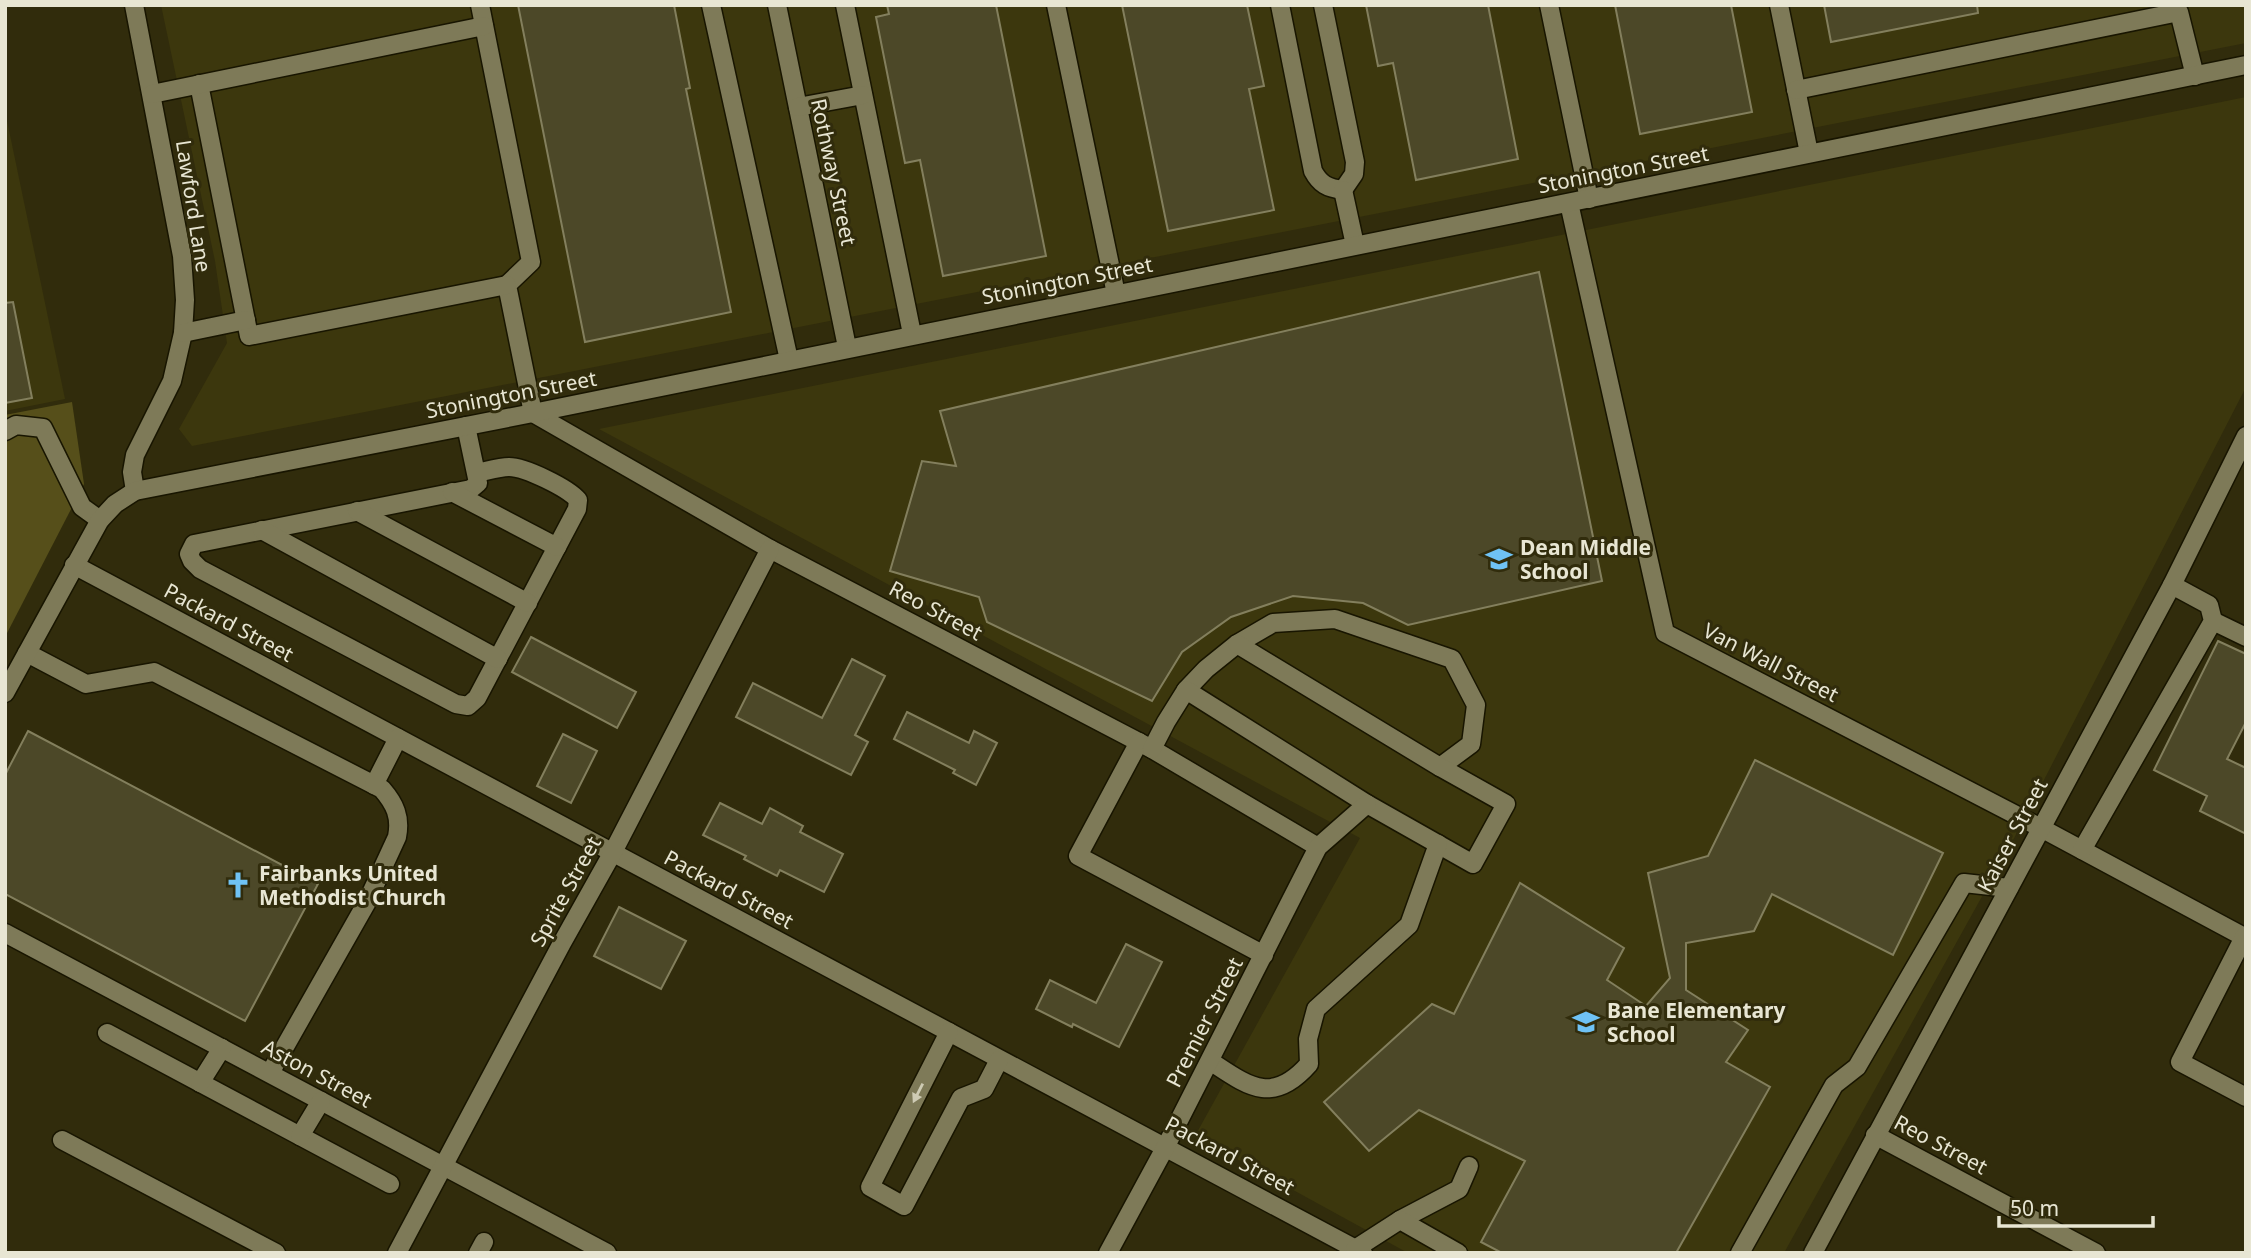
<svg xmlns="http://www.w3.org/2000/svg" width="2251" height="1258" font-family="'Noto Sans',sans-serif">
	<rect width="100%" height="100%" fill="#312c0c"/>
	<g fill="#3c370d">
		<path d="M 161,5 L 2246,5 L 2246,43 L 192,446 L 179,429 L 227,343 L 215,261 Z"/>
		<path d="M 2246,97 L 2246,387 L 2010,846 L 1784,1253 L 1408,1253 L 1195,1136 L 1360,838 L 599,429 Z"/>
		<path d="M 5,111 L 65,399 L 5,411 Z"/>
	</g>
	<path fill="#564f1a" d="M 72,402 L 84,484 L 5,637 L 5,415 Z"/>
	<g fill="#4c4828" stroke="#837f5d" stroke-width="2">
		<path d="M 518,5 L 674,5 L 690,88 L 686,89 L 731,312 L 585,342 Z"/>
		<path d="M 887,5 L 996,5 L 1046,256 L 943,276 L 920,160 L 905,163 L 876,17 L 889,14 Z"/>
		<path d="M 1122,5 L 1247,5 L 1264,86 L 1249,89 L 1274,210 L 1168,231 Z"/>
		<path d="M 1366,5 L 1488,5 L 1518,159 L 1416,180 L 1393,63 L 1378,66 Z"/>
		<path d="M 1615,5 L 1731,5 L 1752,112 L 1640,134 Z"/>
		<path d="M 1824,5 L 1977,5 L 1978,13 L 1831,42 Z"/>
		<path d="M 1539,272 L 1602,581 L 1408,625 L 1363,603 L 1293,596 L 1231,617 L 1182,652 L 1152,701 L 987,622 L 979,597 L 890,571 L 922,461 L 956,466 L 940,411 Z"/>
		<path d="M 13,302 L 32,398 L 5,403 L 5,303 Z"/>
		<path d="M 531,637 L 636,692 L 617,728 L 512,672 Z"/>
		<path d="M 2218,641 L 2246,654 L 2246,722 L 2227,759 L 2246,768 L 2246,834 L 2200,811 L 2207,796 L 2154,770 Z"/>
		<path d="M 852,659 L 885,676 L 855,735 L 868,742 L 851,775 L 736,717 L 753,683 L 822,718 Z"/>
		<path d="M 907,712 L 969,743 L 974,731 L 997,743 L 976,785 L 953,773 L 955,770 L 894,739 Z"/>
		<path d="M 28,731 L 318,884 L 245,1021 L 5,894 L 5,775 Z"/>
		<path d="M 563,734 L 597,751 L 571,803 L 537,786 Z"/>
		<path d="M 1755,760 L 1943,853 L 1893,955 L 1772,894 L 1754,931 L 1686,943 L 1686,990 L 1748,1030 L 1726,1062 L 1770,1087 L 1676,1253 L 1502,1253 L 1481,1242 L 1525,1161 L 1419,1110 L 1369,1151 L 1324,1102 L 1432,1004 L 1454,1014 L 1520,883 L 1624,948 L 1607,980 L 1646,1006 L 1670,978 L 1648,873 L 1708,856 Z"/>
		<path d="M 720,803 L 762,824 L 770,808 L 803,826 L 800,832 L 843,854 L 824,892 L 780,870 L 777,876 L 744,859 L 746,856 L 703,835 Z"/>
		<path d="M 619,907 L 686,941 L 661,989 L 594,956 Z"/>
		<path d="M 1126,944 L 1162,962 L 1119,1047 L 1073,1024 L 1072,1027 L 1036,1009 L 1050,980 L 1096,1003 Z"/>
	</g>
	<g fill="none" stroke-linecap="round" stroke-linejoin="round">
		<g stroke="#181500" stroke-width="21">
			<g id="minor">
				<path d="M 134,5 L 182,256 L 185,300 L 183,333 L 172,381 L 135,455 L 132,472 L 135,491"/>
				<path d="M 480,5 L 531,262 L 507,285 L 533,413 L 770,549 L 1152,749 L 1318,847"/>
				<path d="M 711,5 L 789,360"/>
				<path d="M 777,5 L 847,347"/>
				<path d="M 845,5 L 912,334"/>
				<path d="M 1056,5 L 1116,294"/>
				<path d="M 1280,5 L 1313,171 C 1320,184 1327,188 1343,190 L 1354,174 L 1355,162 L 1323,5"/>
				<path d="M 1549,5 L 1589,199"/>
				<path d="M 1779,5 L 1809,153"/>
				<path d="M 199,84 L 249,336 L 507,285"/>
				<path d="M 1796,90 L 2179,12 L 2195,76"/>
				<path d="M 152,94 L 484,26"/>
				<path d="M 798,107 L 863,95"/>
				<path d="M 1343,190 L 1355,245"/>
				<path d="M 1569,203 L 1665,633 L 2041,828 L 2246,938"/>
				<path d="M 183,333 L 246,320"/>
				<path d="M 466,426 L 478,483 L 471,489 L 194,544 L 189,554 L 192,561 L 200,569 L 456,704 L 468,706 L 477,698 L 577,509 L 578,500 C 568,488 525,467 509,467 C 499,467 487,471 477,473"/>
				<path d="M 5,431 L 16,425 L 43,428 L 82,507 L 100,520"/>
				<path d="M 452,492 L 557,547"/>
				<path d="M 357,511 L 528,603"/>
				<path d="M 262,530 L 498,659"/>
				<path d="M 74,565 L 1363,1253"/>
				<path d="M 2213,621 L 2246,637"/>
				<path d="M 27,653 L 86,684 L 154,672 L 382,789 C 395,804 401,817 397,837 L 367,902 L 270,1073"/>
				<path d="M 1186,690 L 1206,669 L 1237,644 L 1273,623 L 1335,619 L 1452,659 L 1476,705 L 1471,744 L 1440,767"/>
				<path d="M 5,693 L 100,520 L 115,504 L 135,491 L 533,413 L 2246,65"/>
				<path d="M 1139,742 L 1078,856 L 1264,955"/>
				<path d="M 1152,749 L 1166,722 L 1186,690 L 1367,804 L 1473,864 L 1506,804 L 1440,767 L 1237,644"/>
				<path d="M 374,785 L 398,738"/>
				<path d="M 2082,850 L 2213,621 L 2209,605 L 2172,585"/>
				<path d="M 5,933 L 607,1253"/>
				<path d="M 2244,937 L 2180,1062 L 2246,1097"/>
				<path d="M 949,1032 L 870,1187 L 904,1206 L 961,1098 L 984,1089 L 999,1060"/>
				<path d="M 107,1033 L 390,1184"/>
				<path d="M 1210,1061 C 1248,1086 1272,1106 1309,1064 L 1308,1039 L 1316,1009 L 1409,925 L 1438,844"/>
				<path d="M 200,1083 L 222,1048"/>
				<path d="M 1875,1135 L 2096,1253"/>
				<path d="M 300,1136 L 321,1101"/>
				<path d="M 62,1140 L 276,1253"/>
				<path d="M 1400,1220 L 1459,1189 L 1469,1166"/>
				<path d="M 1355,1249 L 1400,1220 L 1458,1253"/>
				<path d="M 397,1253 L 562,943 L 613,852 L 770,549"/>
				<path d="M 478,1253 L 484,1242"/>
				<path d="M 1108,1253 L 1166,1146 L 1318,847 L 1367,804"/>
				<path d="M 1740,1253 L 1834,1085 L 1857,1067 L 1964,883 L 2009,888"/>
				<path d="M 1813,1253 L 2172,585 L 2246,436"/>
			</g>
		</g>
		<use href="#minor" stroke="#7e7a58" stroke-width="18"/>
	</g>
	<defs><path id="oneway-solid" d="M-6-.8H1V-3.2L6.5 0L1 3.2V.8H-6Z" transform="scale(1.75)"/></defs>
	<use fill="#cecbb4" href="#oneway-solid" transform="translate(918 1093) rotate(117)"/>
	<defs>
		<g id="school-bare" transform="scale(2.1)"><path d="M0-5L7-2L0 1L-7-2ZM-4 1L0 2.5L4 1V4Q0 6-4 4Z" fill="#6fc2f4" stroke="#312c0c" stroke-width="2.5" paint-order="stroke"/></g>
		<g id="church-bare" transform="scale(2.1)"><path d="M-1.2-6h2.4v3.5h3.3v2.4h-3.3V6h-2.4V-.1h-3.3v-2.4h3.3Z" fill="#6fc2f4" stroke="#312c0c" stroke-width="2.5" paint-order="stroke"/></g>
	</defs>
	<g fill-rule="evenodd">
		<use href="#school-bare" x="1499" y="559"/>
		<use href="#church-bare" x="238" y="885"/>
		<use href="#school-bare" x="1586" y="1022"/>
	</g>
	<g text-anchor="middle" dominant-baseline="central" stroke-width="6" stroke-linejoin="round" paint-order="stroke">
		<g font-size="21" fill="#e8e6d3" stroke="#312c0c">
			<text transform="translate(1623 169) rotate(-11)">Stonington Street</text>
			<text transform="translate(834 172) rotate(78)">Rothway Street</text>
			<text transform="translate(194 206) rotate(81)">Lawford Lane</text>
			<text transform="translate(1067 280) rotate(-11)">Stonington Street</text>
			<text transform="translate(511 394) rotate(-11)">Stonington Street</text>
			<text transform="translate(936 610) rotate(28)">Reo Street</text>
			<text transform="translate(229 622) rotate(28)">Packard Street</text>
			<text transform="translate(1771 662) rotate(27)">Van Wall Street</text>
			<text transform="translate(2012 835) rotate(-62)">Kaiser Street</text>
			<text transform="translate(729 889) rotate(28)">Packard Street</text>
			<text transform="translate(565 891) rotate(-61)">Sprite Street</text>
			<text transform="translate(1204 1022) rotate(-63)">Premier Street</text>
			<text transform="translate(317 1073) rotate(28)">Aston Street</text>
			<text transform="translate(1941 1144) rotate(28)">Reo Street</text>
			<text transform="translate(1230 1155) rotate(28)">Packard Street</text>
		</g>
		<g font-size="21" font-weight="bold" fill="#e8e6d3" stroke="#312c0c" text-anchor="start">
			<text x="1520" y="547">Dean Middle<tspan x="1520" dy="24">School</tspan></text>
			<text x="259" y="873">Fairbanks United<tspan x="259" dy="24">Methodist Church</tspan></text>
			<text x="1607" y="1010">Bane Elementary<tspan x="1607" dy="24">School</tspan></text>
		</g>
	</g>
	<rect width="2251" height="1258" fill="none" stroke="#e8e6d3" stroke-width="14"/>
	<path d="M1999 1216v10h154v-10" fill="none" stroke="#e8e6d3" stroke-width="3.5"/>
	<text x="2010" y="1216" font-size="21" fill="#e8e6d3" stroke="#312c0c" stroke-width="5" paint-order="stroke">50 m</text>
</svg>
